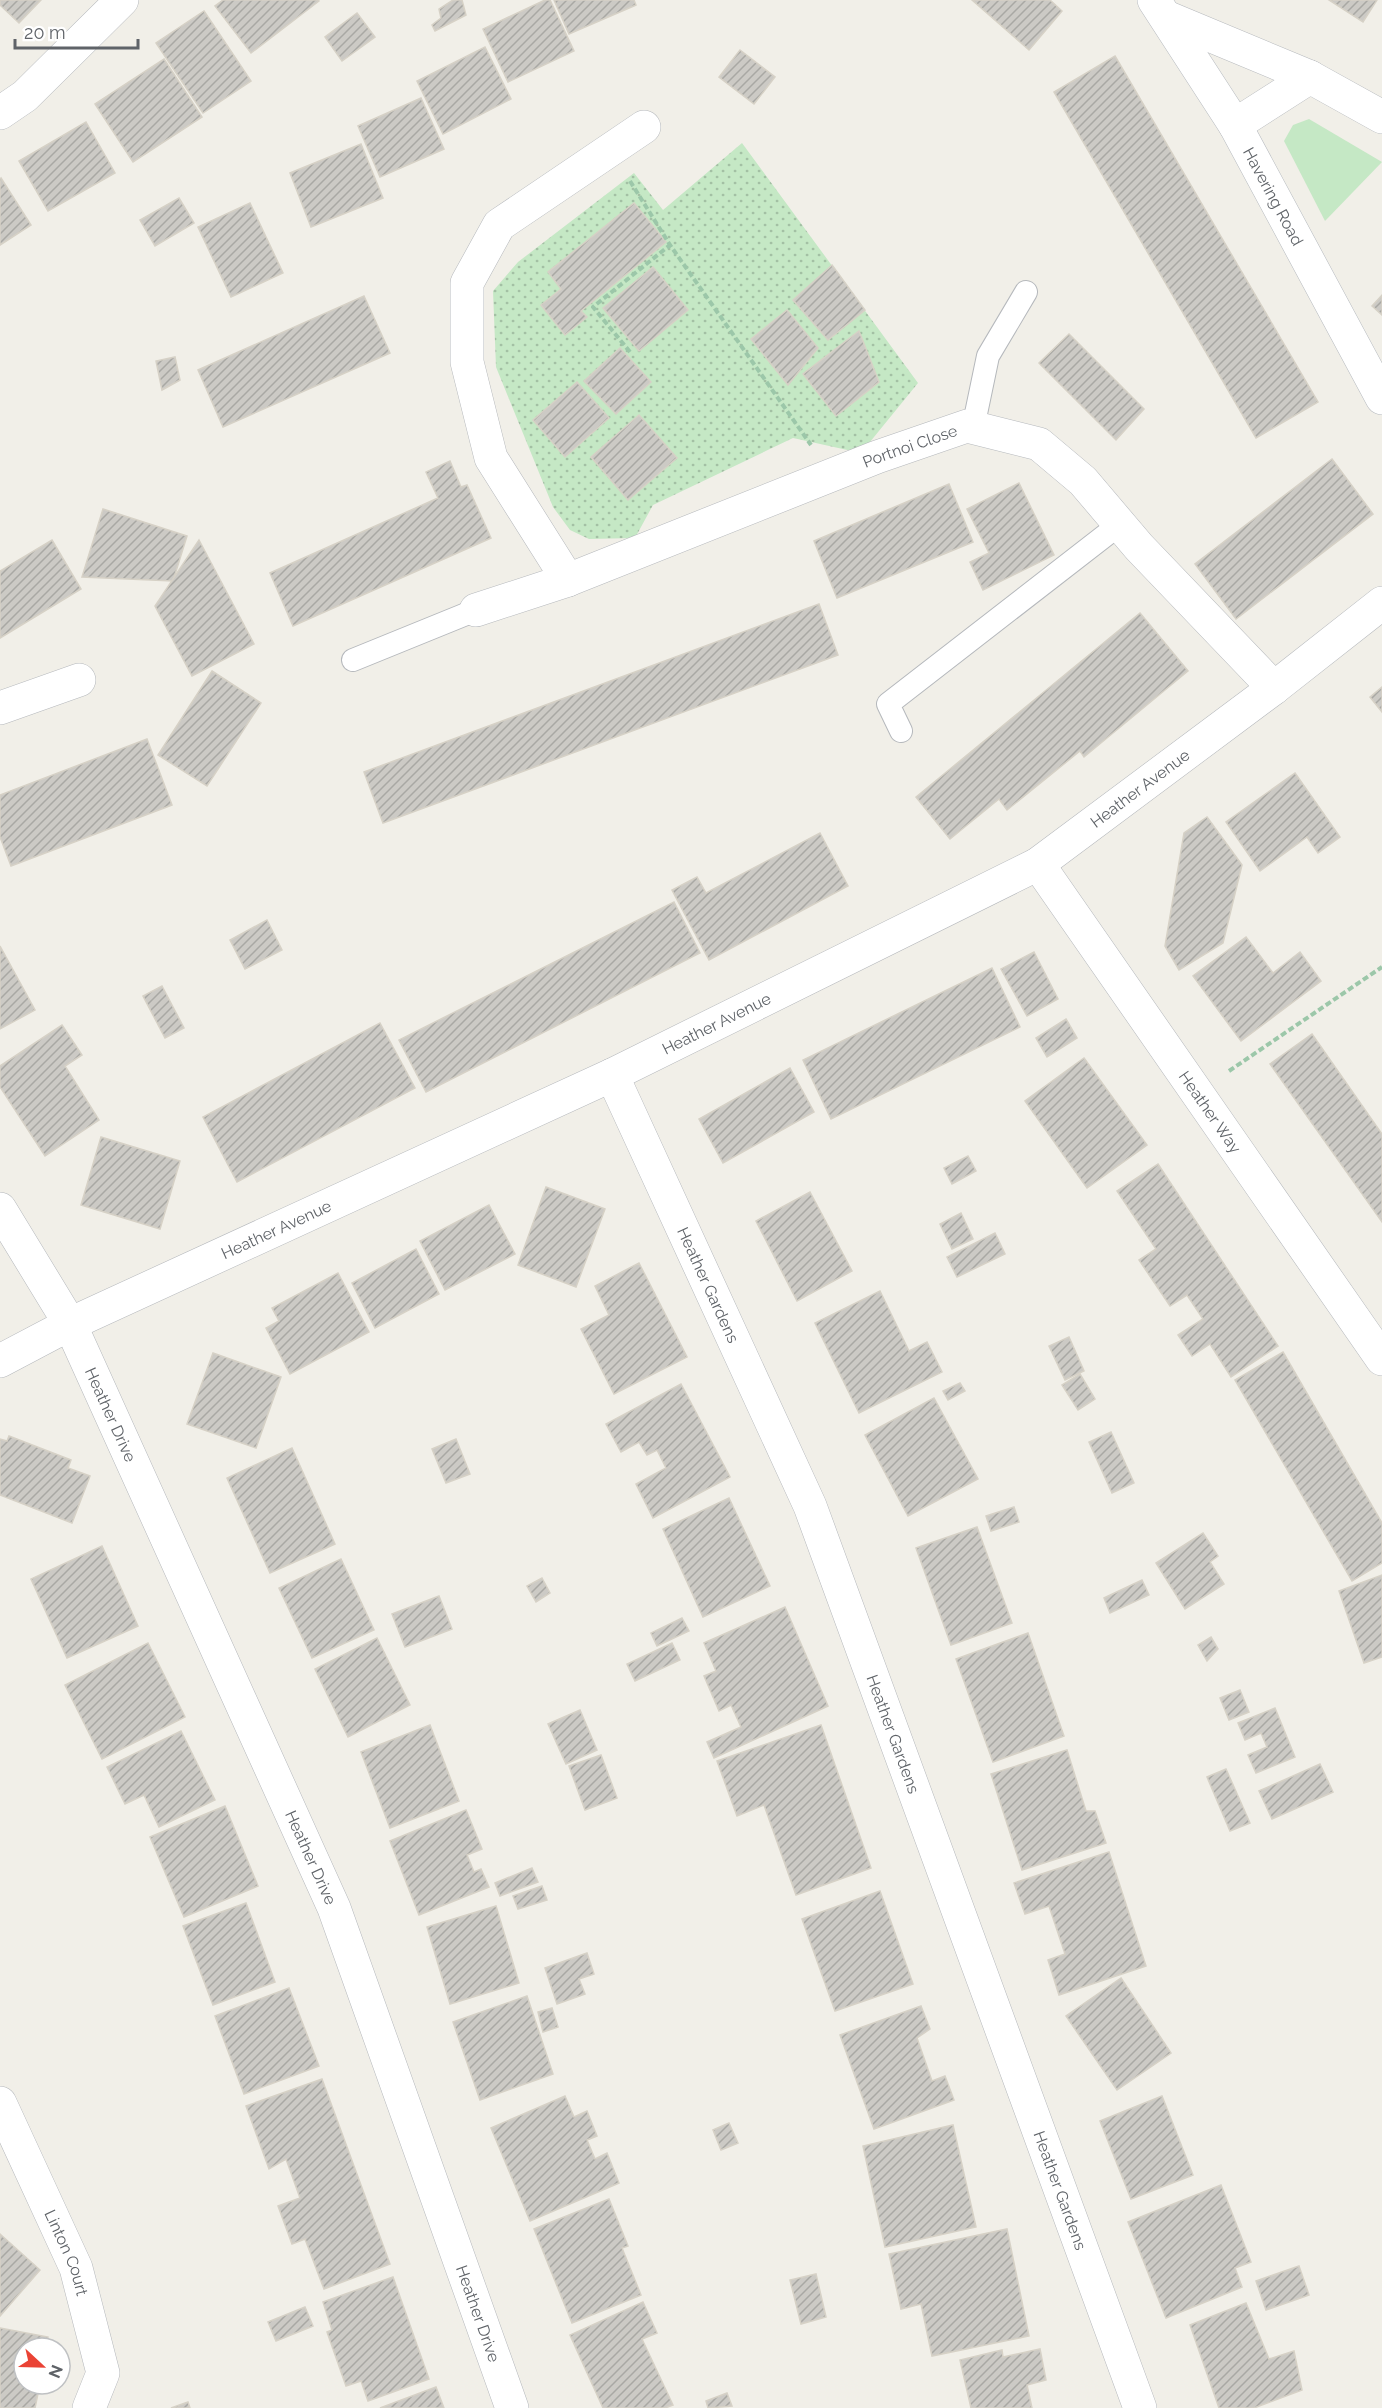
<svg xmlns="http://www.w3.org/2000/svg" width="1382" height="2408" font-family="Raleway,sans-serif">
	<defs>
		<pattern id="park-dots" width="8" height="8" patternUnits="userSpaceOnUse" patternTransform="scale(1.5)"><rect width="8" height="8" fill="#c5e8c5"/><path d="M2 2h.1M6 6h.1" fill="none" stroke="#a3c0a4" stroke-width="1.8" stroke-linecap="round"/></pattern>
		<pattern id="building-hatch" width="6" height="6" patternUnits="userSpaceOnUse" patternTransform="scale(1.5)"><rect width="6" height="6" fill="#cccac5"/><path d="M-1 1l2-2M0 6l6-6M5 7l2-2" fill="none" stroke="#a9a8a4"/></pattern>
	</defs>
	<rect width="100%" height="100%" fill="#f1efe8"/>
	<path fill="#c5e8c5" d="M 1309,119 L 1382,162 L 1325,221 L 1284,141 L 1293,125 Z"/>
	<path fill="url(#park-dots)" d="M 742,143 L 918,383 L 861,453 L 793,438 L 653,505 L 635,538 L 589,539 L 570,530 L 553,507 L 496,367 L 493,291 L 518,262 L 634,173 L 663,210 Z"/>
	<g fill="url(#building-hatch)" stroke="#d6d1c6" stroke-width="1.5">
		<path d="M 0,0 L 41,0 L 19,23 L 0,5 Z"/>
		<path d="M 223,0 L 318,0 L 319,1 L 251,53 L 215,6 Z"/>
		<path d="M 453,0 L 462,0 L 466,15 L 435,31 L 432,25 L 441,18 L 439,9 Z"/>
		<path d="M 545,0 L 550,0 L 574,51 L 508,82 L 483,29 Z"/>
		<path d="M 554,0 L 634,0 L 636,5 L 569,34 Z"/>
		<path d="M 972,0 L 1050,0 L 1062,11 L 1029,50 Z"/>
		<path d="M 1329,0 L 1377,0 L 1363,22 Z"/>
		<path d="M 204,11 L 251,81 L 203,113 L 156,43 Z"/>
		<path d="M 357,13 L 375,37 L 342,61 L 325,37 Z"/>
		<path d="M 485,47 L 511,99 L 443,134 L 417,81 Z"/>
		<path d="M 740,50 L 775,77 L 754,104 L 719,77 Z"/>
		<path d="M 1115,56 L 1318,402 L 1256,438 L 1054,92 Z"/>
		<path d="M 164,59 L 202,117 L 133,162 L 95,104 Z"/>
		<path d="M 421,98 L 444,149 L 380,177 L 358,126 Z"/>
		<path d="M 86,122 L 115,173 L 48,211 L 19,161 Z"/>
		<path d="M 361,144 L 383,198 L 311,227 L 290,173 Z"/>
		<path d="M 1,178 L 31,225 L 0,245 L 0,179 Z"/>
		<path d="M 179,198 L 194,223 L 155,246 L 140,220 Z"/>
		<path d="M 250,203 L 283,273 L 231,297 L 198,227 Z"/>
		<path d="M 634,203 L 666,242 L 581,311 L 587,317 L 565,335 L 541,305 L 561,289 L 548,272 Z"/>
		<path d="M 832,265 L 865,310 L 828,340 L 793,300 Z"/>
		<path d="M 653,267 L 688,310 L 639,351 L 603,308 Z"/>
		<path d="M 1382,295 L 1382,315 L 1372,306 Z"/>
		<path d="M 364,296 L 390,353 L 223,427 L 198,370 Z"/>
		<path d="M 787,310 L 818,348 L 788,385 L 751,339 Z"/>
		<path d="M 859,331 L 879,382 L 836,416 L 803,374 Z"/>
		<path d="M 1069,334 L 1144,409 L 1116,440 L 1039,363 Z"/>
		<path d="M 620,348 L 651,382 L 616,414 L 584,381 Z"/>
		<path d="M 175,357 L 180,380 L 162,390 L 156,361 Z"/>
		<path d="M 577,382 L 609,418 L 565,457 L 533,420 Z"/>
		<path d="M 639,415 L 677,458 L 628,500 L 591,457 Z"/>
		<path d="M 1332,459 L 1373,514 L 1236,619 L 1195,564 Z"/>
		<path d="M 450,461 L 461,487 L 467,485 L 491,538 L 293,626 L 270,573 L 438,498 L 426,472 Z"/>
		<path d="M 1019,483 L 1054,555 L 983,590 L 970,562 L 989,553 L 967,509 Z"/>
		<path d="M 949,484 L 973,542 L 837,598 L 814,541 Z"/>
		<path d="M 103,509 L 187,536 L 173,581 L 82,577 Z"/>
		<path d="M 52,540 L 81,589 L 0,638 L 0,571 Z"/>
		<path d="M 199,540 L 254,644 L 192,676 L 155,606 Z"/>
		<path d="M 819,604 L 838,655 L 383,823 L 364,772 Z"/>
		<path d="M 1140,613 L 1188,671 L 1084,757 L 1080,751 L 1007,810 L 999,799 L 950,839 L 916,797 Z"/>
		<path d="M 212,671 L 261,703 L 207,786 L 158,755 Z"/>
		<path d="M 1382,687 L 1382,712 L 1370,697 Z"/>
		<path d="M 147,739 L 172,805 L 11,866 L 0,837 L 0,795 Z"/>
		<path d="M 1295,773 L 1340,837 L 1318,853 L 1307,837 L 1260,871 L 1226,822 Z"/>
		<path d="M 1207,817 L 1242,865 L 1223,943 L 1179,970 L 1165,946 L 1184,833 Z"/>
		<path d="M 820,833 L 848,886 L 709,960 L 672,890 L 697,877 L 706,893 Z"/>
		<path d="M 674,902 L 700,953 L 426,1092 L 399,1040 Z"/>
		<path d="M 267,920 L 282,950 L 245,969 L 230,940 Z"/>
		<path d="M 1246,937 L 1273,973 L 1300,952 L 1321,981 L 1241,1041 L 1193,976 Z"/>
		<path d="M 0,946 L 35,1010 L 0,1029 Z"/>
		<path d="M 1034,952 L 1058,999 L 1027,1016 L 1001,969 Z"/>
		<path d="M 992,968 L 1020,1027 L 831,1119 L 803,1060 Z"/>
		<path d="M 162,986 L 184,1028 L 165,1038 L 143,996 Z"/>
		<path d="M 1066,1019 L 1077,1038 L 1047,1057 L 1036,1038 Z"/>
		<path d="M 380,1023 L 415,1088 L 237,1182 L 203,1117 Z"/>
		<path d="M 62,1025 L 82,1055 L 65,1066 L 99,1120 L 45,1156 L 0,1087 L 0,1066 Z"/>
		<path d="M 1312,1034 L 1382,1134 L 1382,1222 L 1270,1064 Z"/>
		<path d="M 1084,1058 L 1147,1145 L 1087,1188 L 1025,1101 Z"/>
		<path d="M 790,1068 L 814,1112 L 723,1163 L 699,1119 Z"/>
		<path d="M 101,1137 L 180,1161 L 160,1229 L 81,1205 Z"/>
		<path d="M 968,1156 L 976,1171 L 952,1184 L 944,1168 Z"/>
		<path d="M 1158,1164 L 1278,1346 L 1231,1377 L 1210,1344 L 1192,1356 L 1178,1335 L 1203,1319 L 1187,1295 L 1170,1306 L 1139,1260 L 1156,1249 L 1117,1191 Z"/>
		<path d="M 546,1187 L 605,1209 L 576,1287 L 518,1265 Z"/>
		<path d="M 810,1192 L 852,1271 L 797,1301 L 756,1221 Z"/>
		<path d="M 489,1205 L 515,1254 L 445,1290 L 420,1241 Z"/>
		<path d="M 961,1213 L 973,1239 L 952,1249 L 940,1224 Z"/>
		<path d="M 995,1233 L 1005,1254 L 957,1277 L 947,1257 Z"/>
		<path d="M 416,1249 L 439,1294 L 375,1328 L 352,1283 Z"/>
		<path d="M 639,1263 L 687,1357 L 614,1394 L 581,1329 L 609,1315 L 595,1286 Z"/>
		<path d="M 338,1273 L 369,1332 L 290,1374 L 266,1328 L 279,1321 L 272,1308 Z"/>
		<path d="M 880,1291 L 909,1351 L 927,1342 L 942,1372 L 859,1413 L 815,1323 Z"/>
		<path d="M 1069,1337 L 1084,1371 L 1065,1380 L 1049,1346 Z"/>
		<path d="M 1283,1352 L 1382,1523 L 1382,1563 L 1352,1581 L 1235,1380 Z"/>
		<path d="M 213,1353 L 281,1377 L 256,1448 L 187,1424 Z"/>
		<path d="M 1080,1374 L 1095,1399 L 1078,1410 L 1062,1385 Z"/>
		<path d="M 960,1383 L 965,1391 L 948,1400 L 943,1391 Z"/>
		<path d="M 681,1384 L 730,1477 L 653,1518 L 636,1484 L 666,1468 L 657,1450 L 647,1455 L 639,1442 L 621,1452 L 606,1424 Z"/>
		<path d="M 934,1398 L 978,1479 L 908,1516 L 865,1435 Z"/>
		<path d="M 1111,1432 L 1134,1483 L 1112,1493 L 1089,1442 Z"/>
		<path d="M 9,1436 L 71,1460 L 68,1468 L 90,1476 L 72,1523 L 0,1495 L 0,1439 L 7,1441 Z"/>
		<path d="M 456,1439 L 470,1474 L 446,1483 L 432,1449 Z"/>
		<path d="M 292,1448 L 335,1544 L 270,1573 L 227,1478 Z"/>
		<path d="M 729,1498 L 770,1586 L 703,1617 L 663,1529 Z"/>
		<path d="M 1014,1507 L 1019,1522 L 991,1531 L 986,1516 Z"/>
		<path d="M 977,1527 L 1012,1623 L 951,1645 L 916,1548 Z"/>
		<path d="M 1203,1533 L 1218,1556 L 1210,1562 L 1224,1584 L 1185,1609 L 1156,1563 Z"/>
		<path d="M 102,1546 L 138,1626 L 67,1658 L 31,1579 Z"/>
		<path d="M 341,1559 L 374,1630 L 312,1658 L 279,1588 Z"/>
		<path d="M 1382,1575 L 1382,1657 L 1364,1663 L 1339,1591 Z"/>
		<path d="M 542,1578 L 550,1593 L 536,1602 L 527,1586 Z"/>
		<path d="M 1142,1580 L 1149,1595 L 1110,1613 L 1104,1598 Z"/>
		<path d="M 439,1596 L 452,1629 L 405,1647 L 392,1614 Z"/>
		<path d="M 785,1607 L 828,1706 L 714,1758 L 707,1742 L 741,1727 L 731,1705 L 719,1711 L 704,1676 L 716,1671 L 704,1643 Z"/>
		<path d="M 682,1618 L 689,1631 L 657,1646 L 651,1633 Z"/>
		<path d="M 1028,1633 L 1064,1736 L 993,1762 L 956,1659 Z"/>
		<path d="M 1211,1637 L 1218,1649 L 1207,1661 L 1198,1645 Z"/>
		<path d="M 377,1638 L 410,1705 L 348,1737 L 315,1669 Z"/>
		<path d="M 148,1643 L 185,1717 L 102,1759 L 65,1685 Z"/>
		<path d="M 672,1643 L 680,1660 L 635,1681 L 627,1664 Z"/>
		<path d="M 1240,1690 L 1249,1712 L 1229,1720 L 1220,1698 Z"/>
		<path d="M 1275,1708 L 1295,1757 L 1256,1773 L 1248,1755 L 1267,1747 L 1261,1733 L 1245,1740 L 1238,1723 Z"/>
		<path d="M 580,1710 L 597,1750 L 566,1764 L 548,1724 Z"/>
		<path d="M 430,1725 L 459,1801 L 390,1828 L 361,1752 Z"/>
		<path d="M 821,1725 L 871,1868 L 796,1895 L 764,1805 L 737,1816 L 717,1761 Z"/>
		<path d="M 181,1731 L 215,1800 L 159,1827 L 144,1795 L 125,1804 L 107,1767 Z"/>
		<path d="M 1067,1750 L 1086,1811 L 1095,1811 L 1106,1843 L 1022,1870 L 991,1774 Z"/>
		<path d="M 601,1755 L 617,1798 L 585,1810 L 569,1766 Z"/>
		<path d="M 1320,1764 L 1333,1792 L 1272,1819 L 1259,1791 Z"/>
		<path d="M 1226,1769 L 1250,1823 L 1230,1831 L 1207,1777 Z"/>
		<path d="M 225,1806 L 258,1886 L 184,1917 L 150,1837 Z"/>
		<path d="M 466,1810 L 482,1849 L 467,1855 L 474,1872 L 481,1869 L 489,1887 L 419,1915 L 390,1841 Z"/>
		<path d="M 1109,1852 L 1146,1966 L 1059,1995 L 1048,1960 L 1065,1954 L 1049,1906 L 1025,1914 L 1014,1883 Z"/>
		<path d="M 532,1868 L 538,1882 L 500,1896 L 495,1883 Z"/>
		<path d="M 542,1886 L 547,1900 L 518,1909 L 513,1896 Z"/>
		<path d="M 880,1891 L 913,1984 L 835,2011 L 802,1919 Z"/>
		<path d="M 246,1903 L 275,1982 L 213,2005 L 183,1926 Z"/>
		<path d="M 496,1906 L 519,1983 L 450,2004 L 427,1927 Z"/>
		<path d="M 587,1953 L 594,1974 L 579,1979 L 585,1994 L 557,2004 L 545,1968 Z"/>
		<path d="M 1121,1978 L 1171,2053 L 1117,2090 L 1066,2016 Z"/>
		<path d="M 289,1988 L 319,2066 L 244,2094 L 215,2016 Z"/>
		<path d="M 527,1996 L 553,2074 L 480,2100 L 453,2022 Z"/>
		<path d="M 921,2006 L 930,2029 L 917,2038 L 932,2081 L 945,2076 L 954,2100 L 874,2129 L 840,2035 Z"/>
		<path d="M 552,2008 L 558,2027 L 543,2032 L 538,2012 Z"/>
		<path d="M 322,2079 L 390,2264 L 324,2289 L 305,2239 L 292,2244 L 278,2206 L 300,2198 L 286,2159 L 269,2169 L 246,2106 Z"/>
		<path d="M 565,2096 L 574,2117 L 587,2111 L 597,2136 L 587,2140 L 595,2159 L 607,2153 L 619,2183 L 530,2221 L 491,2128 Z"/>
		<path d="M 1162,2096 L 1193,2175 L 1131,2199 L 1100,2121 Z"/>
		<path d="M 729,2123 L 738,2143 L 721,2150 L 713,2130 Z"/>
		<path d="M 953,2125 L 976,2227 L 885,2247 L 863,2146 Z"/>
		<path d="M 1221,2185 L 1251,2262 L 1235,2268 L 1242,2287 L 1166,2318 L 1128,2222 Z"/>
		<path d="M 609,2199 L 628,2246 L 622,2248 L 641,2295 L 572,2323 L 534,2229 Z"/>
		<path d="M 1007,2229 L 1029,2336 L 932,2356 L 921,2304 L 901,2309 L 889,2254 Z"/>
		<path d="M 0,2234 L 40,2270 L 0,2316 Z"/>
		<path d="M 1299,2266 L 1309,2295 L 1266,2310 L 1256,2281 Z"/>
		<path d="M 816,2274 L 826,2317 L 801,2324 L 790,2280 Z"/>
		<path d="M 393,2277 L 429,2379 L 368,2401 L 361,2381 L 346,2386 L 327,2332 L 332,2330 L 323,2302 Z"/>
		<path d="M 643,2302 L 657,2333 L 642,2339 L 673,2405 L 665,2408 L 603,2408 L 570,2335 Z"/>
		<path d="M 1246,2303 L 1269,2359 L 1294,2351 L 1302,2390 L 1254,2408 L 1219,2408 L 1190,2325 Z"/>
		<path d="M 305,2307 L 313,2326 L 276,2341 L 268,2322 Z"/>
		<path d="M 0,2328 L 48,2337 L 46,2348 L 24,2348 L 24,2384 L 40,2384 L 35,2408 L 0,2408 Z"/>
		<path d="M 1040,2349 L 1046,2380 L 1027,2385 L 1032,2408 L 971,2408 L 960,2360 L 1002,2350 L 1003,2357 Z"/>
		<path d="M 436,2387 L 444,2408 L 380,2408 Z"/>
		<path d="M 727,2393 L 732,2406 L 708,2408 L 706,2401 Z"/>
		<path d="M 188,2402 L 190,2408 L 171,2408 Z"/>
	</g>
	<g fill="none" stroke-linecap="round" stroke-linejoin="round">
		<g stroke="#b5b8bc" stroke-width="24">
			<g id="lane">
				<path d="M 973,428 L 988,356 L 1026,292"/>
				<path d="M 353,660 L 476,610"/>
				<path d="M 901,731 L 888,704 L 1120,524"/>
			</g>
		</g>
		<g stroke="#b5b8bc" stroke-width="34">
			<g id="street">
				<path d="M 1166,17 L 1310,77"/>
				<path d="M 0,113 L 25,96 L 122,0"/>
				<path d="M 1235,125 L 1310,77 L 1382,117"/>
				<path d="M 568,580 L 491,458 L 467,362 L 467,283 L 499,225 L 644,127"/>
				<path id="s1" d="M 476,610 L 568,580 L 877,457 L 967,426 L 1039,444 L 1083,481 L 1139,547 L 1274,688"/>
				<path d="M 0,708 L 79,680"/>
				<path id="s2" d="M 1038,864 L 1382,1359"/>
				<path id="s3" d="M 612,1075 L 810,1506 L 1140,2408"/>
				<path id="s4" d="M 0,1209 L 70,1324 L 334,1908 L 512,2408"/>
				<path id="s5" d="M 0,1361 L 70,1324 L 612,1075 L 1038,864 L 1274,688 L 1382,603"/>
				<path id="s6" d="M 0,2103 L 76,2268 L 103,2373 L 89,2408"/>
			</g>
		</g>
		<g stroke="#b6babf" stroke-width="34">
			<g id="secondary">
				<path id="s7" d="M 1154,0 L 1235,125 L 1382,398"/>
			</g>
		</g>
		<g stroke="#9cc7a9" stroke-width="4" stroke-dasharray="6 3" stroke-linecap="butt">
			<path d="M 630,181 L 670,245 L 811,445"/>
			<path d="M 630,352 L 593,307 L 670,245"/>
			<path d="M 1229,1071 L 1382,967"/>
		</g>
		<use href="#lane" stroke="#fff" stroke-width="22"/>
		<use href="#street" stroke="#fff" stroke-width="33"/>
		<use href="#secondary" stroke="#fff" stroke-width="33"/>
	</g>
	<g text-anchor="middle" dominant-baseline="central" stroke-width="4.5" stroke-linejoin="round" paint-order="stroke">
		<g font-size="16" fill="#5f6368" stroke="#fff">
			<text stroke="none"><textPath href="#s7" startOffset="230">Havering Road</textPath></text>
			<text stroke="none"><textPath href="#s1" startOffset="464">Portnoi Close</textPath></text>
			<text stroke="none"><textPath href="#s5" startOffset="1278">Heather Avenue</textPath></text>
			<text stroke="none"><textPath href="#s5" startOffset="792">Heather Avenue</textPath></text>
			<text stroke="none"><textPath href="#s2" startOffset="302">Heather Way</textPath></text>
			<text stroke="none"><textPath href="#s5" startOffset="306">Heather Avenue</textPath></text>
			<text stroke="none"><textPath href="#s3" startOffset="231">Heather Gardens</textPath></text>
			<text stroke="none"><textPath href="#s4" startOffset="234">Heather Drive</textPath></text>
			<text stroke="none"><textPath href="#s3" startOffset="717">Heather Gardens</textPath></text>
			<text stroke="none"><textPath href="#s4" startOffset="720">Heather Drive</textPath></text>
			<text stroke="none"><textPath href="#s3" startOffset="1203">Heather Gardens</textPath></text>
			<text stroke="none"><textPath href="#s6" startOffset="164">Linton Court</textPath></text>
			<text stroke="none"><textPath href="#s4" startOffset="1206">Heather Drive</textPath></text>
		</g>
	</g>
	<g transform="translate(42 2366) rotate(112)"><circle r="28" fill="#ffffff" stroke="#bfc1c3" stroke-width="1.5"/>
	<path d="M0-4.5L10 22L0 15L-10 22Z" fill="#ea4335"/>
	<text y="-9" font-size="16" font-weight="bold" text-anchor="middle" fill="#5f6368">N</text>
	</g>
	<path d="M15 39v9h123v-9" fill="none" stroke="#5f6368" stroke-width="3"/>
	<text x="24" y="39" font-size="18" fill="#5f6368" stroke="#ffffff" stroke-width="4.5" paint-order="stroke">20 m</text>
</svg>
